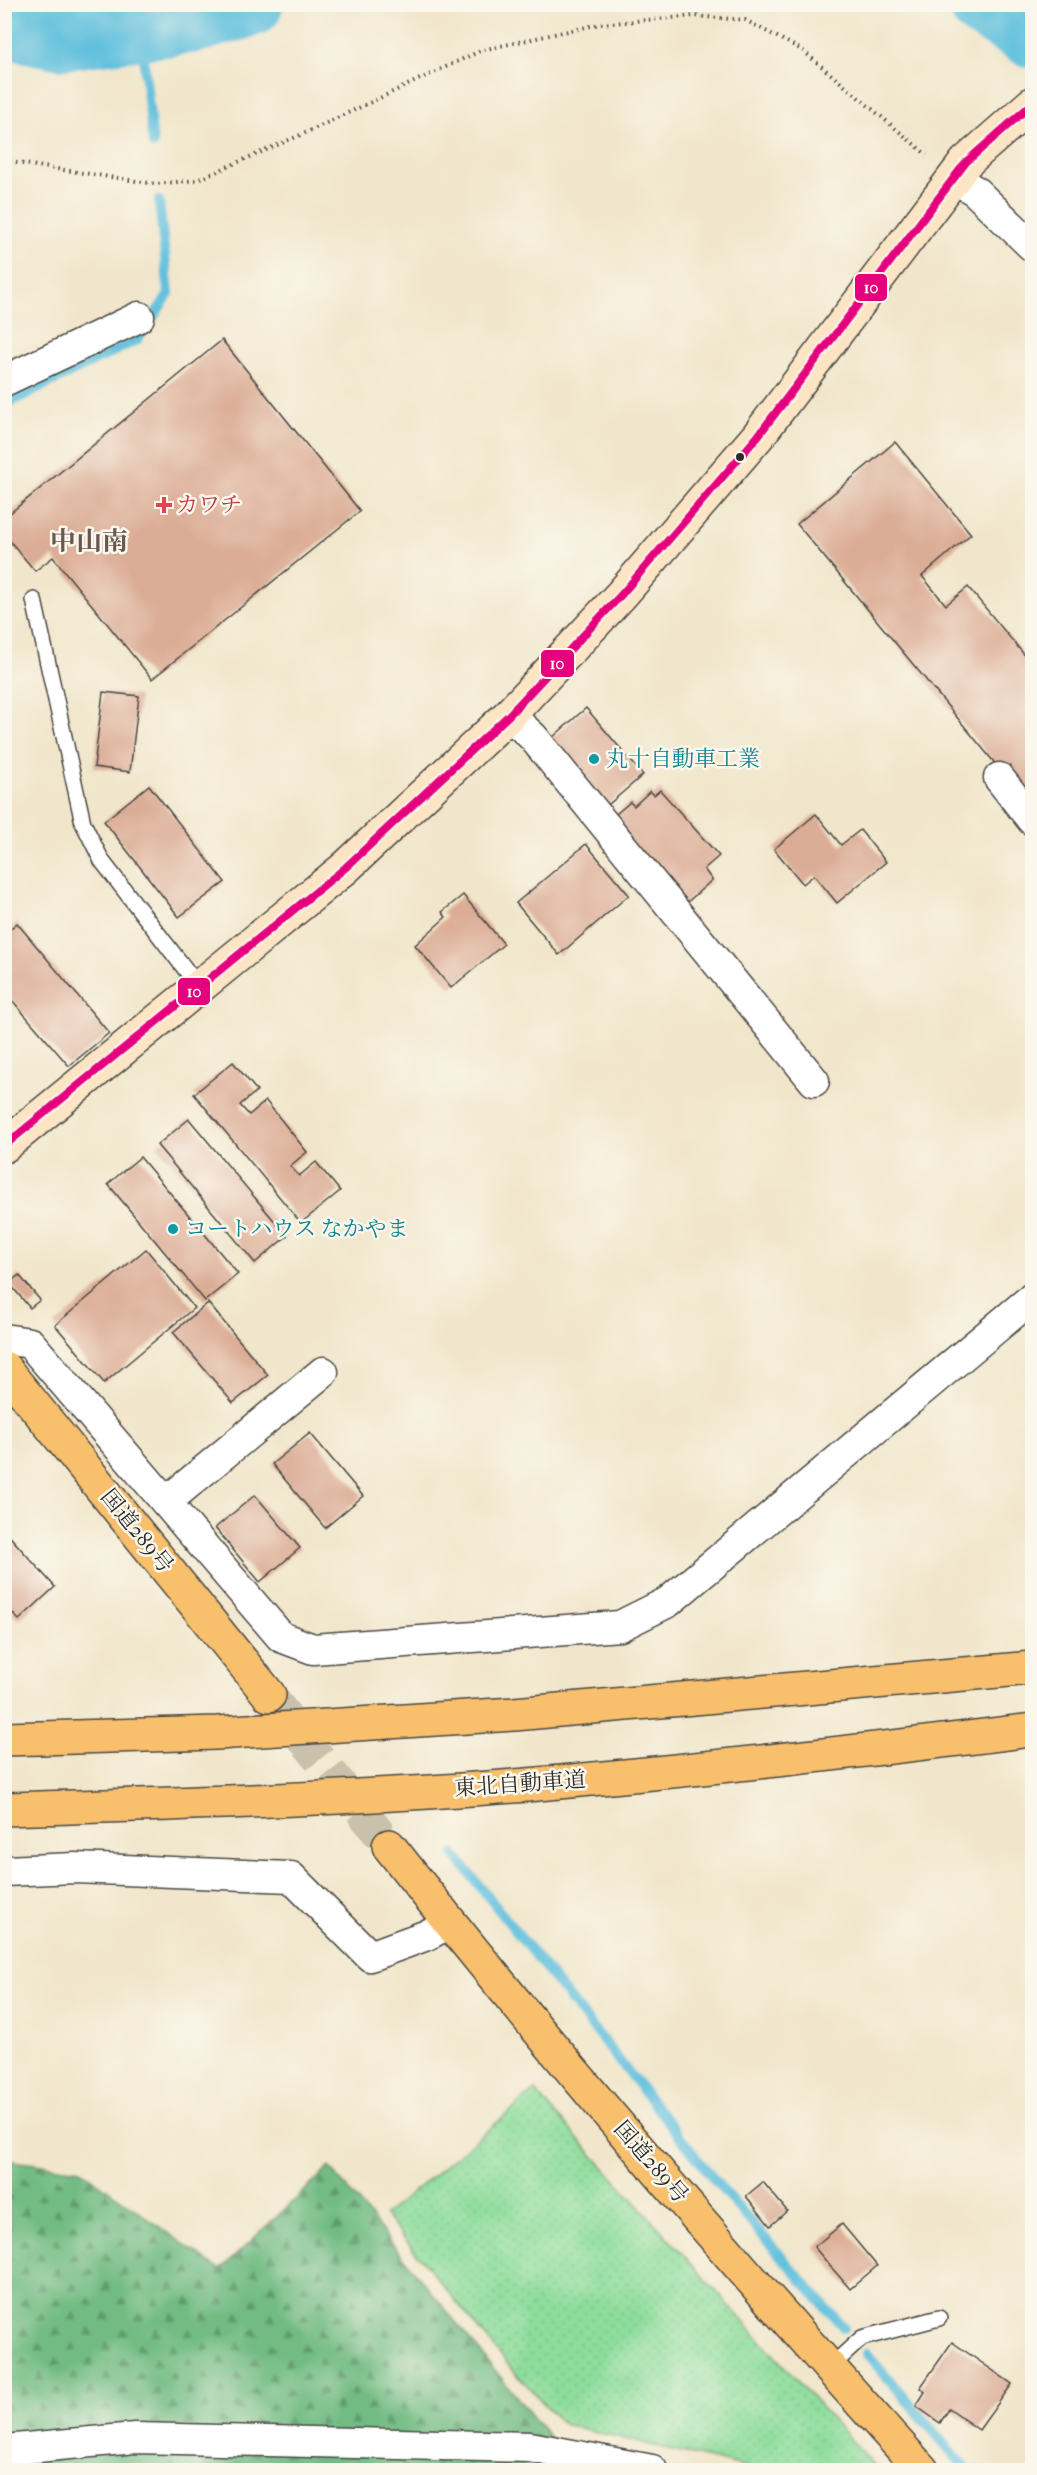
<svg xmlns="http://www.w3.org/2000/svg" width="1037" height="2475" font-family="'IM FELL French Canon','Noto Serif JP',serif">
	<defs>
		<pattern id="grass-dots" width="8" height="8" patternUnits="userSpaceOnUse" patternTransform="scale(1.5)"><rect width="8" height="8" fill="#8ddd9c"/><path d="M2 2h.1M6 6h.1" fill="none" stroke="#7abe87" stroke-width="1.8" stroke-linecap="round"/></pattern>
		<pattern id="forest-firs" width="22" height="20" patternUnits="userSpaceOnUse" patternTransform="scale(1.5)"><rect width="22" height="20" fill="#72bc84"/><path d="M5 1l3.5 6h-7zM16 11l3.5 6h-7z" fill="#5e996c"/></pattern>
	</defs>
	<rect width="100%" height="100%" fill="#fbf7ec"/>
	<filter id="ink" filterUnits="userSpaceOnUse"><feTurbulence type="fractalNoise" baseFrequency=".0167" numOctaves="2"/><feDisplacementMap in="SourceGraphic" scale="12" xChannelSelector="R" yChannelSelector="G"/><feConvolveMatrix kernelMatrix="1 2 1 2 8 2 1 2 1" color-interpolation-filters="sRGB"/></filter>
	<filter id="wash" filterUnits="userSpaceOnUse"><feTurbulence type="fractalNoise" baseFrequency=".008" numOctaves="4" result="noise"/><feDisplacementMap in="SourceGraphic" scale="24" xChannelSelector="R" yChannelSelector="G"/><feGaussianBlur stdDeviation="1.35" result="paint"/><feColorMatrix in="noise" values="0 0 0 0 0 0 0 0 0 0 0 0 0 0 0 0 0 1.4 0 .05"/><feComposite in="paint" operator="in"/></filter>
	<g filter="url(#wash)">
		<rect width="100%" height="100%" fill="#f1e6cb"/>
		<path fill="url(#grass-dots)" stroke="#5c8464" stroke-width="1.5" d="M 535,2091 L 878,2470 L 756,2470 L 563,2424 L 511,2368 L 385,2215 Z"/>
		<path fill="url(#forest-firs)" stroke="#4e7458" stroke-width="1.5" d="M 5,2160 L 80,2170 L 220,2270 L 330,2167 L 576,2470 L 5,2470 Z"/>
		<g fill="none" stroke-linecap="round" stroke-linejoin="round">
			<g stroke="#5ebfdd" stroke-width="10">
				<path d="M 140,27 L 153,144"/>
				<path d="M 4,405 L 137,340 L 169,294 L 159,201"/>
				<path d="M 454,1854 L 721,2188 L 844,2328"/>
				<path d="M 866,2353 L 967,2470"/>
			</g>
			<g stroke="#5ebfdd" stroke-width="66">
				<path d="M 981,4 L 1032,35"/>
				<path d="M 4,25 L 62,37 L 195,20 L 250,4"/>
			</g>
		</g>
		<g id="blocks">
			<g fill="#dcad96">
				<path d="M 222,340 L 360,511 L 152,679 L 53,557 L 35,571 L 4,534 L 4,518 Z"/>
				<path d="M 895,442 L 971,534 L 922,576 L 946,605 L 968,587 L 1032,664 L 1032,808 L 797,524 Z"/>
				<path d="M 103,692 L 139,696 L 130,772 L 94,767 Z"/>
				<path d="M 586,708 L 643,775 L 602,810 L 545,744 Z"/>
				<path d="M 149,785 L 225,882 L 179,917 L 104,821 Z"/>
				<path d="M 660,790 L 719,856 L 704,869 L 712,880 L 683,906 L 608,821 L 630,802 L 634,806 L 650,791 L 654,795 Z"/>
				<path d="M 816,814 L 841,845 L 860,830 L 886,862 L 837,903 L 814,875 L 803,884 L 774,849 Z"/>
				<path d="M 586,844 L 629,895 L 559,955 L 516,903 Z"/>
				<path d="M 463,895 L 504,944 L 451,988 L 415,945 L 446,917 L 442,912 Z"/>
				<path d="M 17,923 L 109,1033 L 69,1066 L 4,991 L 4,934 Z"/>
				<path d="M 233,1062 L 257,1091 L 240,1105 L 249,1115 L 266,1101 L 307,1152 L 290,1166 L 299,1176 L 316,1162 L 340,1191 L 301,1223 L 194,1094 Z"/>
				<path d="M 189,1119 L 287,1236 L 255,1263 L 157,1145 Z"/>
				<path d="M 140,1157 L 238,1274 L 205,1301 L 108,1184 Z"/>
				<path d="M 146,1249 L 194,1308 L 104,1383 L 55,1325 Z"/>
				<path d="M 19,1275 L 40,1300 L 30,1308 L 9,1283 Z"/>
				<path d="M 208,1303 L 268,1375 L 233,1403 L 173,1332 Z"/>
				<path d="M 310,1433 L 363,1496 L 325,1528 L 272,1464 Z"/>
				<path d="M 255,1495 L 300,1548 L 260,1582 L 215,1528 Z"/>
				<path d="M 4,1530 L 55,1587 L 19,1620 L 4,1604 Z"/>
				<path d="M 763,2182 L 787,2211 L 770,2226 L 746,2196 Z"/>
				<path d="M 842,2224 L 877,2266 L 850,2289 L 814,2247 Z"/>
				<path d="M 952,2342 L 1012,2384 L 979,2430 L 949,2409 L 940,2423 L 916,2406 L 925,2392 L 920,2388 Z"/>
			</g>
		</g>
	</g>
	<g filter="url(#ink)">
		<use href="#blocks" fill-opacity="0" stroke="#494743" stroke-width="1.5"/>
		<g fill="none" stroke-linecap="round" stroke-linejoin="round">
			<path stroke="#c9c1ab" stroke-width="33" stroke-dasharray="33 16" stroke-linecap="butt" d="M 269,1695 L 389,1846"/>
			<g stroke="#494743" stroke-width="18">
				<g id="lane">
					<path d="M 34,600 L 83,823 L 102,861 L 199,987"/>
					<path d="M 829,2368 L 862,2338 L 939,2318"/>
				</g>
			</g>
			<g stroke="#494743" stroke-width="33">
				<g id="street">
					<path d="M 954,178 L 975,191 L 1032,246"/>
					<path d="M 4,381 L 139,317"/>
					<path d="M 509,715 L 533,737 L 814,1081"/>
					<path d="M 999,778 L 1032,820"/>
					<path d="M 4,1339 L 30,1343 L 281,1637 L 313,1649 L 620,1626 L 668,1602 L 1032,1298"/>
					<path d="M 166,1502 L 323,1372"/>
					<path d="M 4,1871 L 75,1868 L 291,1877 L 370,1956 L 427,1935 L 450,1923"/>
					<path d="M 4,2450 L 135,2438 L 530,2447 L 652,2470"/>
				</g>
			</g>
			<g stroke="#494743" stroke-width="36">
				<path id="secondary" d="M 4,1146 L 345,868 L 509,715 L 621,595 L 758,436 L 966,162 L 1032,104"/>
			</g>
			<g stroke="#494743" stroke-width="36">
				<g id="highway">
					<path d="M 4,1368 L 269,1695"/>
					<path d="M 4,1739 L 217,1733 L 514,1714 L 1032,1668"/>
					<path d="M 4,1809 C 179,1804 354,1799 527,1785 C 696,1770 865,1751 1032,1730"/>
					<path d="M 389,1846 C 559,2061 738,2268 922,2470"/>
				</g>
			</g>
			<path stroke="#494743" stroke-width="4" stroke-dasharray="1.5 4.5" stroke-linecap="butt" d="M 4,161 L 156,184 L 197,180 L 305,133 L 482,50 L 600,24 L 694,16 L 745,20 L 802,50 L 927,155"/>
			<use href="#lane" stroke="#fff" stroke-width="15"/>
			<use href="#street" stroke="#fff" stroke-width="30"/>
			<use href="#secondary" stroke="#fce5c4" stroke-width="33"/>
			<use href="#highway" stroke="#f8bf6c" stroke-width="33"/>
			<g stroke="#fbf7ec" stroke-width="12">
				<path id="bus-1" d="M 4,1146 L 345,868 L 509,715 L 621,595 L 758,436 L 966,162 L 1032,104"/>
			</g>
			<use href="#bus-1" stroke="#e5007d" stroke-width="8"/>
		</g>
	</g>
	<circle fill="#2b2b2b" stroke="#fbf7ec" stroke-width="2" cx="740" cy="457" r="5"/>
	<path fill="#e0444e" stroke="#fbf7ec" stroke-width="2" d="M161 496h6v6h6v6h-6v6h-6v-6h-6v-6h6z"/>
	<g fill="#0f9aa8" stroke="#fbf7ec" stroke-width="2">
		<circle cx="594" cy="759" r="6"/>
		<circle cx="173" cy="1229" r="6"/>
	</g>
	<g text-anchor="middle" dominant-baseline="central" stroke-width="5" stroke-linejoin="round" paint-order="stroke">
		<g font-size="22" fill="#be3a42" stroke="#fbf7ec" text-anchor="start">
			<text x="176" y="505">カワチ</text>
		</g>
		<g font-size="22" fill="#0d838f" stroke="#fbf7ec" text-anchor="start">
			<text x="606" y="759">丸十自動車工業</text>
			<text x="185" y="1229">コートハウス なかやま</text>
		</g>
		<g font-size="22" fill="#2b2b2b" stroke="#fbf7ec">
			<text transform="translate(137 1531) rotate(51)">国道289号</text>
			<text transform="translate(520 1784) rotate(-4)">東北自動車道</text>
			<text transform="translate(651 2162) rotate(49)">国道289号</text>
		</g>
		<g font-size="26" font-weight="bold" fill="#695850" stroke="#fbf7ec">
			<text x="89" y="541">中山南</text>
		</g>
	</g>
	<g stroke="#fbf7ec" stroke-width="2">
		<rect x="854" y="273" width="34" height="29" rx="6" fill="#e5007d"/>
		<rect x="540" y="649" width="35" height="29" rx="6" fill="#e5007d"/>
		<rect x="177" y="977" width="34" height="29" rx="6" fill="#e5007d"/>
	</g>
	<g font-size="16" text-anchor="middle" font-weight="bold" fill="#fff">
		<text x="871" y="293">10</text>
		<text x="557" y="669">10</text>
		<text x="194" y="997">10</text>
	</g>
	<rect width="1037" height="2475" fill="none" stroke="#fbf7ec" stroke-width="24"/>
</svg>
